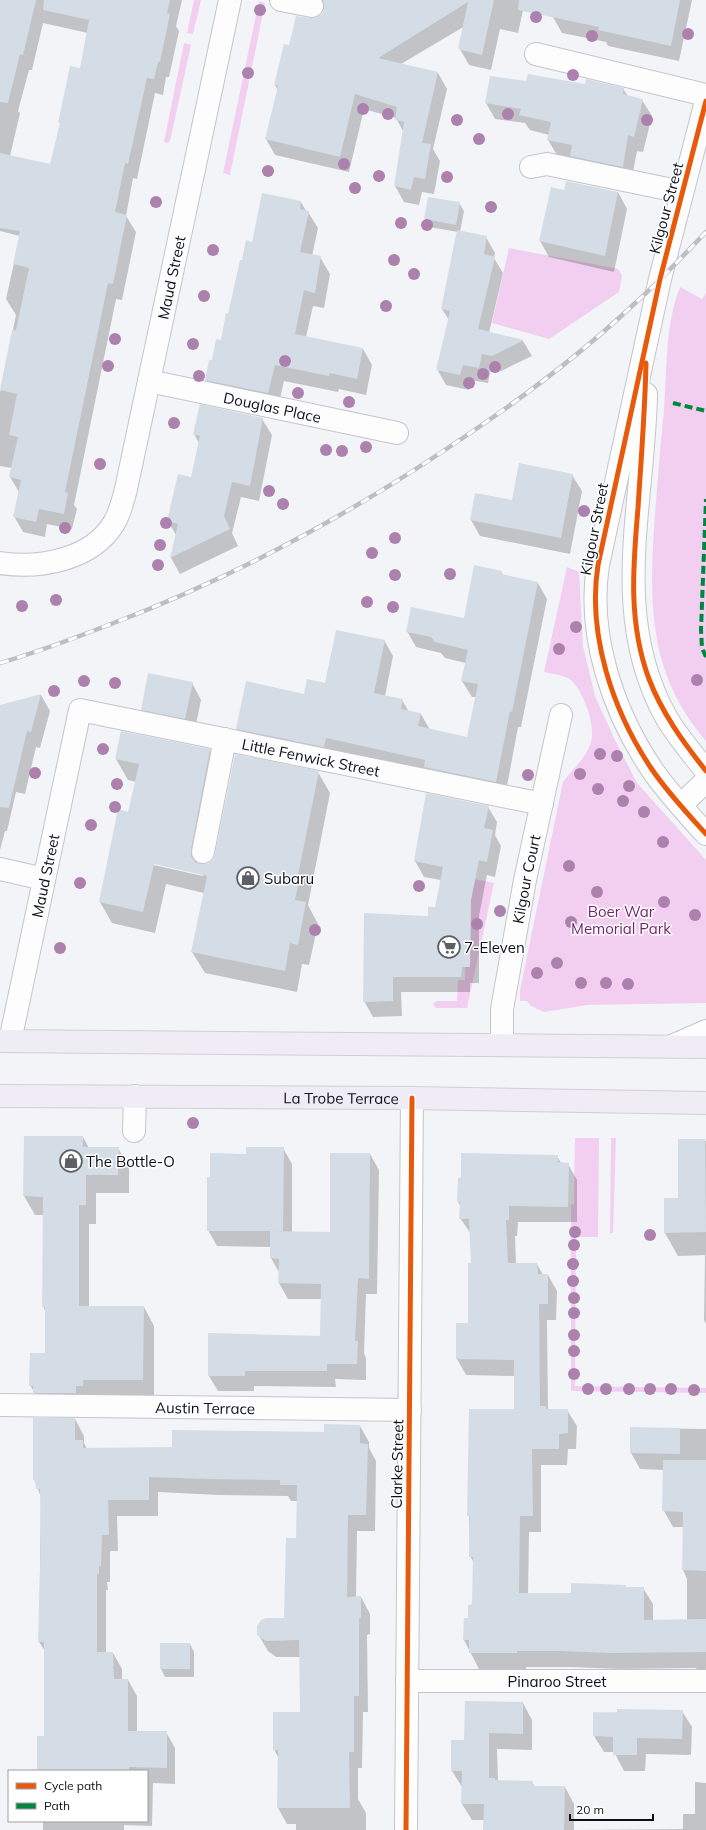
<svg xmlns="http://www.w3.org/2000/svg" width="706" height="1830" font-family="Mulish,sans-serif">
	<rect width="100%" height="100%" fill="#f3f4f8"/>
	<g fill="#f2cff1">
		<path d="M 194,0 L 201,0 L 193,34 L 187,33 Z"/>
		<path d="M 259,1 L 265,3 L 230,175 L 223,173 Z"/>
		<path d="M 184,43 L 191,45 L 170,141 L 168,143 L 164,142 Z"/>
		<path d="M 509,248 L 618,269 L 622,275 L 619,292 L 549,339 L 492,323 Z"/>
		<path d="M 680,287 L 702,299 L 706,293 L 706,741 C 650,676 649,609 654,528 C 657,488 660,449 664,410 C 667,370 665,324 680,287 Z"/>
		<path d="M 567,567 L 579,572 L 583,646 L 595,696 L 614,738 L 637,783 L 706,860 L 706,1003 L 587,1005 L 544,1012 L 531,1006 L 527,1001 L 520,1001 L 520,990 L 563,782 C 572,770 587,757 591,742 C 596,725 583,691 571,680 C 565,675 551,674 544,672 Z"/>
		<path d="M 468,878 L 494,883 L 467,1008 L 436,1008 L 433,1004 L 436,1001 L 457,1001 L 458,980 L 465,980 L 465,967 L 470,967 L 471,908 Z"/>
		<path d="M 575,1138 L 599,1138 L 598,1237 L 576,1237 L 575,1386 L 706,1388 L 706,1393 L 571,1391 L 571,1205 L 574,1204 Z"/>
		<path d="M 611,1138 L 616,1138 L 613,1233 L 610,1233 Z"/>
	</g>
	<g fill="#0003" fill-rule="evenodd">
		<path d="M 0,0 L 182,0 L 176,26 L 179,31 L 169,77 L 166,77 L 163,95 L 155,93 L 137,179 L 133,178 L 126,216 L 136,232 L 122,300 L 116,299 L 74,505 L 77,509 L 72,529 L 47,524 L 45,537 L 23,532 L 14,516 L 19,492 L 10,477 L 12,468 L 0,466 L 0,393 L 16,315 L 6,299 L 20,236 L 0,231 ZM 43,23 L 88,33 L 81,69 L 59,122 L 61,125 L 51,165 L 10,156 L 20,113 L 18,111 L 29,70 L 32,70 Z"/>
		<path d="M 307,0 L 692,0 L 679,61 L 608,46 L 606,42 L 562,33 L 553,17 L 525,1 L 518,33 L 500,29 L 491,70 L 469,65 L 460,49 L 465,26 L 401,64 L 438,73 L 447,89 L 433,149 L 440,161 L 434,194 L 422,192 L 419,205 L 404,202 L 395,186 L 404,133 L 396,118 L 364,109 L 349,172 L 275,155 L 266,139 L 278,90 L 275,85 L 290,46 L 322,15 L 324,10 L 311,7 Z"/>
		<path d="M 527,82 L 623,89 L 628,96 L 642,100 L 652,116 L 643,152 L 637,151 L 631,182 L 557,155 L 548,140 L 549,135 L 530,130 L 525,123 L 495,119 L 486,103 Z"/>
		<path d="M 565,192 L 618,192 L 627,209 L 614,272 L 549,257 L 540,241 Z"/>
		<path d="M 301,202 L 306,211 L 308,212 L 318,228 L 312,256 L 320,257 L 330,274 L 324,308 L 313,306 L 306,337 L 363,349 L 372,365 L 366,395 L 339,389 L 338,392 L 284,381 L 278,407 L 215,396 L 206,380 L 222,342 L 243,261 L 253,243 Z"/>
		<path d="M 459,203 L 464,211 L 460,232 L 486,237 L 495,253 L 494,258 L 503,273 L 489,333 L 523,341 L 532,356 L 501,371 L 491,368 L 488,383 L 471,380 L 469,390 L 446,385 L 437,369 L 449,320 L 442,309 L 458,232 L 429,227 L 425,219 Z"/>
		<path d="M 262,419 L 272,435 L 259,501 L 241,497 L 232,533 L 238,546 L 180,574 L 171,558 L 176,535 L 168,521 L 192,478 L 199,443 L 194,434 Z"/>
		<path d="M 572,475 L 582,491 L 570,554 L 480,536 L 471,520 Z"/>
		<path d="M 501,572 L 503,575 L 538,583 L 547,599 L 521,727 L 518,727 L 505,797 L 246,745 L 237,729 L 326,684 L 384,640 L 393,656 L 385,696 L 402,700 L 409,712 L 421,714 L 430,730 L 467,739 L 476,697 L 472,697 L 462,681 L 466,663 L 445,658 L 441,653 L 416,647 L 407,631 L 464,619 Z"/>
		<path d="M 192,683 L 201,700 L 194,734 L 152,726 L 142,710 Z"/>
		<path d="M 41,695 L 50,711 L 40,748 L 36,747 L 25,794 L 16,792 L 7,831 L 5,831 L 0,850 L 0,706 Z"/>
		<path d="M 210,750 L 222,771 L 204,865 L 208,865 L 318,772 L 330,793 L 308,905 L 318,924 L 309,965 L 302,964 L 297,992 L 205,973 L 192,952 L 204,893 L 166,884 L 155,933 L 112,923 L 100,902 L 129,813 L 136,782 L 128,780 L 116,759 ZM 189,845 L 200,864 L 198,864 L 187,846 ZM 149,862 L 203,874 L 203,876 L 149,864 Z"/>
		<path d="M 488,807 L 497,822 L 495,835 L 501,846 L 495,877 L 487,875 L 479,916 L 479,983 L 470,983 L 470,992 L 401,992 L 402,1016 L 373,1017 L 364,1001 L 436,908 L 441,880 L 424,877 L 415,861 Z"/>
		<path d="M 83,1137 L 89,1148 L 118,1148 L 129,1167 L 129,1193 L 96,1193 L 96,1224 L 89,1224 L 89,1307 L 144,1307 L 154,1326 L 154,1399 L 45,1411 L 30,1385 L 46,1354 L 46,1313 L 43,1306 L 44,1215 L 35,1215 L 24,1196 Z"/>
		<path d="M 679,1140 L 706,1141 L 706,1324 L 704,1320 L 705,1255 L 678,1256 L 665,1233 L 679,1199 Z"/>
		<path d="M 283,1148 L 292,1164 L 292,1233 L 331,1233 L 370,1154 L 379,1170 L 377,1294 L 366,1294 L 364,1353 L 366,1358 L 366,1380 L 335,1379 L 336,1387 L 254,1386 L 254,1391 L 218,1391 L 209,1376 L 321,1337 L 321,1299 L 288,1299 L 279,1283 L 280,1274 L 271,1258 L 271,1247 L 217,1246 L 208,1230 L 211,1178 L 247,1155 Z"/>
		<path d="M 557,1156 L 561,1163 L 568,1164 L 577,1180 L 577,1222 L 518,1222 L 517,1236 L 515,1236 L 516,1264 L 537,1264 L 543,1275 L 548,1275 L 557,1291 L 556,1320 L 547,1320 L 548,1410 L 567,1410 L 577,1426 L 576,1449 L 568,1449 L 567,1465 L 541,1465 L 541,1532 L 529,1532 L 528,1594 L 572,1594 L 626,1586 L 627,1588 L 643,1588 L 653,1604 L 653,1621 L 687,1621 L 687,1579 L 683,1570 L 684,1527 L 673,1527 L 664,1511 L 664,1470 L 640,1469 L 631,1453 L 631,1428 L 706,1429 L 706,1670 L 697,1670 L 696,1668 L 620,1669 L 571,1667 L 526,1667 L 526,1669 L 479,1669 L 464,1640 L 473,1605 L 474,1563 L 470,1556 L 468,1458 L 515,1410 L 515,1376 L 466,1375 L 457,1359 L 457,1324 L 469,1324 L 472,1264 L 471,1234 L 460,1218 L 460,1205 L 458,1202 Z"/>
		<path d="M 75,1419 L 84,1436 L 84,1443 L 87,1449 L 173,1448 L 325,1433 L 360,1426 L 369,1442 L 369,1448 L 376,1461 L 375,1531 L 357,1531 L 356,1597 L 361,1597 L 370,1614 L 370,1634 L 367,1635 L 368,1712 L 363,1712 L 362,1768 L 358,1768 L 358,1799 L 366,1813 L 366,1830 L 296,1830 L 296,1824 L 287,1824 L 278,1808 L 278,1757 L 274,1749 L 301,1713 L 300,1657 L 276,1657 L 268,1651 L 258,1634 L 285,1619 L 297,1539 L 297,1501 L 291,1501 L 288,1496 L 218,1495 L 158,1492 L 158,1516 L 117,1516 L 118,1551 L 110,1551 L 110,1582 L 107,1582 L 108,1590 L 106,1590 L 106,1653 L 113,1653 L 122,1669 L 122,1680 L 128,1680 L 137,1696 L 137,1732 L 166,1732 L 175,1748 L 175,1784 L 153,1783 L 152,1826 L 124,1825 L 124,1830 L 43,1830 L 43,1821 L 147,1821 L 147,1771 L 38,1771 L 45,1737 L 45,1651 L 39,1642 L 41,1497 L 34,1479 Z"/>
		<path d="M 190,1644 L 194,1652 L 194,1677 L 165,1677 L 161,1669 Z"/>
		<path d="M 523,1703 L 532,1720 L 532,1750 L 497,1749 L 498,1781 L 532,1782 L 535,1787 L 565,1787 L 574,1804 L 574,1830 L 683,1829 L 683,1814 L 695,1814 L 695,1782 L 706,1783 L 706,1830 L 484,1830 L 484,1820 L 472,1820 L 462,1804 L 462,1787 L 452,1771 L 452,1741 L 465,1741 Z"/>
		<path d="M 682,1711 L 692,1727 L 691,1755 L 646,1754 L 645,1771 L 624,1771 L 614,1752 L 604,1752 L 594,1736 L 594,1713 Z"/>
	</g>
	<g fill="#d4dde6">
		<path d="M 0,0 L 36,0 L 23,55 L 20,54 L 8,103 L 0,102 Z"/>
		<path d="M 44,0 L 170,0 L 167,13 L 170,14 L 160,62 L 158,62 L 154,79 L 147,78 L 128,164 L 125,163 L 115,212 L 127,215 L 113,284 L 108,283 L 65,492 L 68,493 L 64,514 L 39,509 L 36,522 L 13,517 L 21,480 L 9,477 L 18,437 L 9,435 L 17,394 L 0,390 L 12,330 L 16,330 L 29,268 L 13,264 L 20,231 L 0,228 L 0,153 L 50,164 L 60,123 L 58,123 L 70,66 L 80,68 L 89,20 L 43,10 Z"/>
		<path d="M 323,0 L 494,0 L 482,55 L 458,49 L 468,2 L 378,58 L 438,72 L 422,143 L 431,144 L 425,179 L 414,177 L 411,190 L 394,186 L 404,122 L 395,120 L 397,107 L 355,94 L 340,157 L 265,139 L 278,86 L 274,85 L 284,44 L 289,45 L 296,16 L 310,18 L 316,18 L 322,14 L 324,9 Z"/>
		<path d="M 519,0 L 680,0 L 671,46 L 598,30 L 599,27 L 518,10 Z"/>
		<path d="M 528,74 L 585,84 L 586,79 L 624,88 L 623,94 L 643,99 L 634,137 L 628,135 L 623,167 L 570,156 L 572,145 L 547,140 L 551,122 L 519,115 L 521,109 L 485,103 L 490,76 L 526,81 Z"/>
		<path d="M 566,181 L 618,192 L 605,256 L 539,241 L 551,187 L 564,190 Z"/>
		<path d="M 262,193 L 301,201 L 300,209 L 309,211 L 300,252 L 321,256 L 315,293 L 304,290 L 295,334 L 363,348 L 357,379 L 330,373 L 329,376 L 275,365 L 268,393 L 205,380 L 209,360 L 212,360 L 216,339 L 221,340 L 226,313 L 228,314 L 240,260 L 242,260 L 246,240 L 252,242 Z"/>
		<path d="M 428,197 L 460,202 L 456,225 L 424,219 Z"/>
		<path d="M 457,230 L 487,236 L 484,254 L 495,257 L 478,329 L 524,340 L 492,356 L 482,354 L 479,368 L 463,365 L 460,375 L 436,370 L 450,311 L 441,309 Z"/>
		<path d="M 200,404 L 263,418 L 250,486 L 232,482 L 224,516 L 230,529 L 170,558 L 178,524 L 167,521 L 178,474 L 191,477 L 200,436 L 193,434 Z"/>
		<path d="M 519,463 L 573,474 L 561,538 L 470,520 L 475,493 L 512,500 Z"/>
		<path d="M 474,565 L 502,571 L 501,574 L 538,582 L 512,712 L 510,711 L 496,782 L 424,767 L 425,760 L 349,743 L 326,738 L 324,747 L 236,729 L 246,681 L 304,694 L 307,679 L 325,683 L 336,630 L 385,640 L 374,693 L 403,699 L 401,709 L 421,713 L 418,726 L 467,737 L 478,684 L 461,681 L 468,650 L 435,642 L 431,637 L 406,632 L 411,607 L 464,618 Z"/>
		<path d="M 148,673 L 193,682 L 185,719 L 141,710 Z"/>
		<path d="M 41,694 L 31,732 L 27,731 L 9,808 L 0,807 L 0,705 Z"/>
		<path d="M 121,731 L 210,749 L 191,850 L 191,856 L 195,862 L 200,864 L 207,864 L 213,860 L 215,854 L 235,754 L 319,771 L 296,885 L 298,885 L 295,900 L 306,902 L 298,945 L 290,943 L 285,971 L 191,952 L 207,876 L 154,864 L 143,912 L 99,902 L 118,809 L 128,812 L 139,764 L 115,759 Z"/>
		<path d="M 426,793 L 489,806 L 484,828 L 493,830 L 487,862 L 479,860 L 471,900 L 470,967 L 462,967 L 461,977 L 393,977 L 393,1001 L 363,1002 L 364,913 L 428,916 L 428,907 L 435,907 L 443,867 L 414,861 Z"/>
		<path d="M 24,1136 L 83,1136 L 83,1147 L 119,1147 L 118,1175 L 86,1175 L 86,1205 L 79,1205 L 79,1306 L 144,1306 L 143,1380 L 83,1380 L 83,1386 L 76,1386 L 76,1393 L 33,1393 L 33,1386 L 29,1386 L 30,1353 L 45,1353 L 45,1307 L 42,1307 L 43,1197 L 23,1196 Z"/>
		<path d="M 678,1139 L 705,1139 L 706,1232 L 664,1233 L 664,1198 L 678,1198 Z"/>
		<path d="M 246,1147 L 284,1147 L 283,1231 L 207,1231 L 207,1177 L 210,1177 L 210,1153 L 246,1154 Z"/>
		<path d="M 330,1153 L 370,1153 L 369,1279 L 358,1278 L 355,1341 L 358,1341 L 357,1364 L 327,1364 L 327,1371 L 245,1371 L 245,1376 L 208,1376 L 208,1333 L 320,1336 L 321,1284 L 278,1283 L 279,1259 L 270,1258 L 270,1231 L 330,1232 Z"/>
		<path d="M 461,1153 L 558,1155 L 558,1162 L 569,1163 L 568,1207 L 509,1206 L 509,1220 L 506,1220 L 508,1263 L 537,1263 L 538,1274 L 548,1274 L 548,1304 L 539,1304 L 540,1406 L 546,1406 L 546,1409 L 568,1409 L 568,1433 L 559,1434 L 559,1449 L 532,1449 L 533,1516 L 520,1516 L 519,1593 L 571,1593 L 571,1583 L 626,1585 L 626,1587 L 644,1587 L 644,1620 L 706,1619 L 706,1652 L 610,1653 L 561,1651 L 517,1651 L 517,1653 L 469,1653 L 469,1640 L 463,1640 L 464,1618 L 468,1618 L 468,1605 L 472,1604 L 473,1557 L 469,1557 L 470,1516 L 467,1516 L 469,1409 L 514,1409 L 514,1360 L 456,1359 L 456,1323 L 468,1323 L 468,1263 L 471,1263 L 469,1219 L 459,1219 L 460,1202 L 457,1202 L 458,1178 L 461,1177 Z"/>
		<path d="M 33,1418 L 75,1418 L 75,1440 L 83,1440 L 83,1448 L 172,1447 L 172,1430 L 324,1432 L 324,1424 L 360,1425 L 360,1443 L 368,1444 L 366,1515 L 348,1515 L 347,1597 L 361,1596 L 361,1618 L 359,1619 L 359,1696 L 354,1696 L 354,1752 L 349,1752 L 350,1808 L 277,1808 L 278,1750 L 273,1750 L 273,1712 L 300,1712 L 299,1640 L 266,1641 L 257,1635 L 257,1626 L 261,1620 L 266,1618 L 284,1618 L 286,1538 L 296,1538 L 297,1485 L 280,1485 L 280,1480 L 208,1479 L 149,1477 L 149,1500 L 108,1500 L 109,1535 L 102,1535 L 101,1566 L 99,1566 L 99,1574 L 97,1574 L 97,1652 L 113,1652 L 114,1679 L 128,1679 L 128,1731 L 167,1731 L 167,1768 L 129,1767 L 129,1771 L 37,1771 L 37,1736 L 44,1736 L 44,1642 L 38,1642 L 41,1535 L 40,1489 L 36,1489 L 35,1480 L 33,1480 Z"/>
		<path d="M 630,1427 L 680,1428 L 680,1454 L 630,1453 Z"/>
		<path d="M 663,1460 L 706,1460 L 706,1571 L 682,1570 L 683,1512 L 662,1511 Z"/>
		<rect x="160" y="1643" width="30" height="26"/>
		<path d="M 465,1701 L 523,1702 L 523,1734 L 489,1733 L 489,1778 L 495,1778 L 495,1780 L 533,1781 L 533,1786 L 565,1786 L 564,1830 L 483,1830 L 484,1804 L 461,1804 L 462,1771 L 451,1771 L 451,1740 L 464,1740 Z"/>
		<path d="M 617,1709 L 683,1710 L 682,1739 L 637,1738 L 637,1755 L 613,1755 L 613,1737 L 593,1736 L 593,1712 L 617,1713 Z"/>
	</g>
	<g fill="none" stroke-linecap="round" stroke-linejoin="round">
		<g stroke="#c3c5cb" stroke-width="24">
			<g id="minor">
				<path d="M 281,0 L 312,6"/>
				<path d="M 536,54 L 706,95"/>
				<path d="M 706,101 L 660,279 L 598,565 C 587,635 613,711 651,768 C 667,792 687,813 706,834"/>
				<path d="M 531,167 L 547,164 L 682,192"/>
				<path id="s1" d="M 149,381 L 397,433"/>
				<path d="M 646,394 C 644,505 609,614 666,717 C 677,736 692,753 706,771"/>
				<path id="s2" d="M 0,563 C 39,569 92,560 114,523 C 120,513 123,501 126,489 L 230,0"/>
				<path d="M 681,805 L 706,781"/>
				<path d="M 203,852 L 225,739"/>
				<path d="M 0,869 L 44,879"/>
				<path id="s3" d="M 10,1041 L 80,710 L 542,804"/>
				<path id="s4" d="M 502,1045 L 502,1009 L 525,880 L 561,715"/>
				<path d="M 672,1046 L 706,1031"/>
				<path d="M 134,1131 L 135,1096"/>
				<path id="s5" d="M 0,1405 L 410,1410"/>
				<path id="s6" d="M 407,1681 L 706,1681"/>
				<path d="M 406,1830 L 412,1098"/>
			</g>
		</g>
		<g stroke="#cfd0d3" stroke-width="24">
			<g id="highway">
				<path d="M 0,1041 L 706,1047"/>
				<path id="s7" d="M 0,1096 L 412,1098 L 706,1103"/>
			</g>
		</g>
		<use href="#minor" stroke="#fdfdfe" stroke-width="22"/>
		<use href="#highway" stroke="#f0ecf5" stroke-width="22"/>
		<g stroke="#bebec0" stroke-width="4.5">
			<path id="rail" d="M 0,663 C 38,652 75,638 111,624 C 240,575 360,509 473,431 C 529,393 583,352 632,306 C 658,283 682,257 706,232"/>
		</g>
		<use href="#rail" stroke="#fff" stroke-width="3" stroke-dasharray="9" stroke-linecap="butt"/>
		<g stroke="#00873e" stroke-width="4" stroke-dasharray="8 4" stroke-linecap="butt">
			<path d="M 673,403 L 706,411"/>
			<path d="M 706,657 L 702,648 L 701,630 L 706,499"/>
		</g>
		<g stroke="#fff" stroke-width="8">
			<g id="cycleway">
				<path d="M 706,101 L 660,279 L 598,565 C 587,635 613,711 651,768 C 667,792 687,813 706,834"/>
				<path d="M 646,363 C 645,412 641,460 638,508 C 633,566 628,623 649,679 C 662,713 683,742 706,771"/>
				<path d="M 406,1830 L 412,1098"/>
			</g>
		</g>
		<use href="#cycleway" stroke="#e8590c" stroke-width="5"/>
	</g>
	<g fill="#ad81ae">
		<circle cx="260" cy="10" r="6"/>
		<circle cx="536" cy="17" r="6"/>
		<circle cx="688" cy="34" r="6"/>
		<circle cx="592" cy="36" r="6"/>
		<circle cx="248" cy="73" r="6"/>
		<circle cx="573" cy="75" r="6"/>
		<circle cx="363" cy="109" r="6"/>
		<circle cx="388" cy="114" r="6"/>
		<circle cx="508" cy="114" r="6"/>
		<circle cx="457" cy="120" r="6"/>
		<circle cx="647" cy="120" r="6"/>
		<circle cx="479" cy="139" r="6"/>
		<circle cx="344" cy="164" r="6"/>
		<circle cx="268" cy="171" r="6"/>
		<circle cx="379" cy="176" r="6"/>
		<circle cx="447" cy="177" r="6"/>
		<circle cx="355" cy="188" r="6"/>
		<circle cx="156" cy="202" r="6"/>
		<circle cx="491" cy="207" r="6"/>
		<circle cx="401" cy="223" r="6"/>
		<circle cx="427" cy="225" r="6"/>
		<circle cx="213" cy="250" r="6"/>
		<circle cx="394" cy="260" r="6"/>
		<circle cx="414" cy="274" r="6"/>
		<circle cx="204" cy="296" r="6"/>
		<circle cx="386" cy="306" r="6"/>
		<circle cx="115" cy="339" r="6"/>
		<circle cx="193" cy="344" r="6"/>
		<circle cx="285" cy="361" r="6"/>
		<circle cx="108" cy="366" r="6"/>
		<circle cx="495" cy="367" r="6"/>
		<circle cx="483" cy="374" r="6"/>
		<circle cx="199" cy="376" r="6"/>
		<circle cx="469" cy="383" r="6"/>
		<circle cx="298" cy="393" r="6"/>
		<circle cx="349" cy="402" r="6"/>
		<circle cx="174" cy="423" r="6"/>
		<circle cx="366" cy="447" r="6"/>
		<circle cx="326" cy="450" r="6"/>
		<circle cx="342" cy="451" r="6"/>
		<circle cx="100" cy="464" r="6"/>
		<circle cx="269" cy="491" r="6"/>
		<circle cx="283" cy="504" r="6"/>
		<circle cx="584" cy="511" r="6"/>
		<circle cx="166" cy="523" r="6"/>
		<circle cx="65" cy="528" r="6"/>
		<circle cx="395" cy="538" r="6"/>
		<circle cx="160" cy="545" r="6"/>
		<circle cx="372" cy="553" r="6"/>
		<circle cx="158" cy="565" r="6"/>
		<circle cx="450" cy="574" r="6"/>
		<circle cx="395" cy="575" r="6"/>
		<circle cx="56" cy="600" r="6"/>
		<circle cx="367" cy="602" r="6"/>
		<circle cx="22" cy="606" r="6"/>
		<circle cx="393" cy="607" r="6"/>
		<circle cx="576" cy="627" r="6"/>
		<circle cx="559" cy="649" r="6"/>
		<circle cx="697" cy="680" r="6"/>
		<circle cx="84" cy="681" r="6"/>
		<circle cx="115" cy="683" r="6"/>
		<circle cx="54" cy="691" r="6"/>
		<circle cx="103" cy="749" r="6"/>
		<circle cx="600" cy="754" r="6"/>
		<circle cx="617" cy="756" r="6"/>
		<circle cx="35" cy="773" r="6"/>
		<circle cx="580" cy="774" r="6"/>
		<circle cx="528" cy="775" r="6"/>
		<circle cx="117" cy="784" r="6"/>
		<circle cx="629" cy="786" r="6"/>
		<circle cx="598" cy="789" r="6"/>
		<circle cx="623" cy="801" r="6"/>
		<circle cx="115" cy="807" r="6"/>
		<circle cx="644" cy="812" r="6"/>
		<circle cx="91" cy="825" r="6"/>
		<circle cx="663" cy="842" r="6"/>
		<circle cx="569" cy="866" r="6"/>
		<circle cx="80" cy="883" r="6"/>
		<circle cx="419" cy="886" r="6"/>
		<circle cx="597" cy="892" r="6"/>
		<circle cx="664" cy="902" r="6"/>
		<circle cx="500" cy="911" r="6"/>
		<circle cx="695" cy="915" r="6"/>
		<circle cx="571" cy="922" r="6"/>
		<circle cx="477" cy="924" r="6"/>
		<circle cx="315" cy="930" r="6"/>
		<circle cx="60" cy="948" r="6"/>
		<circle cx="557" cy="963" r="6"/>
		<circle cx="537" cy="973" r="6"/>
		<circle cx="581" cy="983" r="6"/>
		<circle cx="606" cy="983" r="6"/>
		<circle cx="628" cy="984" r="6"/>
		<circle cx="193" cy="1123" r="6"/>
		<circle cx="575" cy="1232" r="6"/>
		<circle cx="650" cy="1235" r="6"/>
		<circle cx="574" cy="1245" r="6"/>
		<circle cx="573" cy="1264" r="6"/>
		<circle cx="573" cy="1281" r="6"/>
		<circle cx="574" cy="1298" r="6"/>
		<circle cx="574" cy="1313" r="6"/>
		<circle cx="574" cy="1335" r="6"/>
		<circle cx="574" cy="1351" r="6"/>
		<circle cx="574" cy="1374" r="6"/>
		<circle cx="588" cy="1389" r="6"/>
		<circle cx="606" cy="1389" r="6"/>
		<circle cx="629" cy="1389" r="6"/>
		<circle cx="650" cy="1389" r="6"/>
		<circle cx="671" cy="1389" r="6"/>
		<circle cx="694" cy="1390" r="6"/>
	</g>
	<defs>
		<g id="shop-ring" transform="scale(1.15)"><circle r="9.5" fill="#fff" stroke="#5d5f67" stroke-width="1.5"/><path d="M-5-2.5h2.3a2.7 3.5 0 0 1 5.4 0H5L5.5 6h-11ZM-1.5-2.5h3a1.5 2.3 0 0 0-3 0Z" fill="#5d5f67"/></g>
		<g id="supermarket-ring" transform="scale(1.15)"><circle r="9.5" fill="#fff" stroke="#5d5f67" stroke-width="1.5"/><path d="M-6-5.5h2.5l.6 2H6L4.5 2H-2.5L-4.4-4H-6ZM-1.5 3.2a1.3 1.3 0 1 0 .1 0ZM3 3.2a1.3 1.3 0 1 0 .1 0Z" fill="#5d5f67"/></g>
	</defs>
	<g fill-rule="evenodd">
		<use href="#shop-ring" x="248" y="878"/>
		<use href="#supermarket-ring" x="449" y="947"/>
		<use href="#shop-ring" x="71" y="1161"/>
	</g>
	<g text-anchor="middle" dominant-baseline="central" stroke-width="3" stroke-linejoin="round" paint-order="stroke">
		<g font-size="15" fill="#0c0f19" stroke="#fff">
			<text transform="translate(666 208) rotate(-75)">Kilgour Street</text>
			<text stroke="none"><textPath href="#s2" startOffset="380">Maud Street</textPath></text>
			<text stroke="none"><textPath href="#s1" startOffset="126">Douglas Place</textPath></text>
			<text transform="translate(594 529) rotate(-79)">Kilgour Street</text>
			<text stroke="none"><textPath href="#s3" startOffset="574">Little Fenwick Street</textPath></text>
			<text stroke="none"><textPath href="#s3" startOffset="169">Maud Street</textPath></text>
			<text stroke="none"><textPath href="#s4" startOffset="168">Kilgour Court</textPath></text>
			<text stroke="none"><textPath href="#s7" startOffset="341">La Trobe Terrace</textPath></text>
			<text stroke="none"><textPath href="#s5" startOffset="205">Austin Terrace</textPath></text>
			<text transform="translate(397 1464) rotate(-89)">Clarke Street</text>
			<text stroke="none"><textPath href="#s6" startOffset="150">Pinaroo Street</textPath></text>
		</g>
		<g font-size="15" fill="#0c0f19" stroke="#fff" text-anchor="start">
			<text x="264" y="878">Subaru</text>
			<text x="464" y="947">7-Eleven</text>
			<text x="86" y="1161">The Bottle-O</text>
		</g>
		<g font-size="15" fill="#742371" stroke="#fff">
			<text x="621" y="911">Boer War<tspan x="621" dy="17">Memorial Park</tspan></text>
		</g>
	</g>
	<rect x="8" y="1770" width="140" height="52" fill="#ffffff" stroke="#9e9fa3"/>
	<rect x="16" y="1783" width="20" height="6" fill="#e8590c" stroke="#9e9fa3"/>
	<text x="44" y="1790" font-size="12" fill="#0c0f19">Cycle path</text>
	<rect x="16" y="1803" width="20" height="6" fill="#00873e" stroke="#9e9fa3"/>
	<text x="44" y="1810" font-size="12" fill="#0c0f19">Path</text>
	<path d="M570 1814v6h83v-6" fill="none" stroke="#0c0f19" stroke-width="2"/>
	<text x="576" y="1814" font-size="12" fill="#0c0f19" stroke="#ffffff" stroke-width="3" paint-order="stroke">20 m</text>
</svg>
